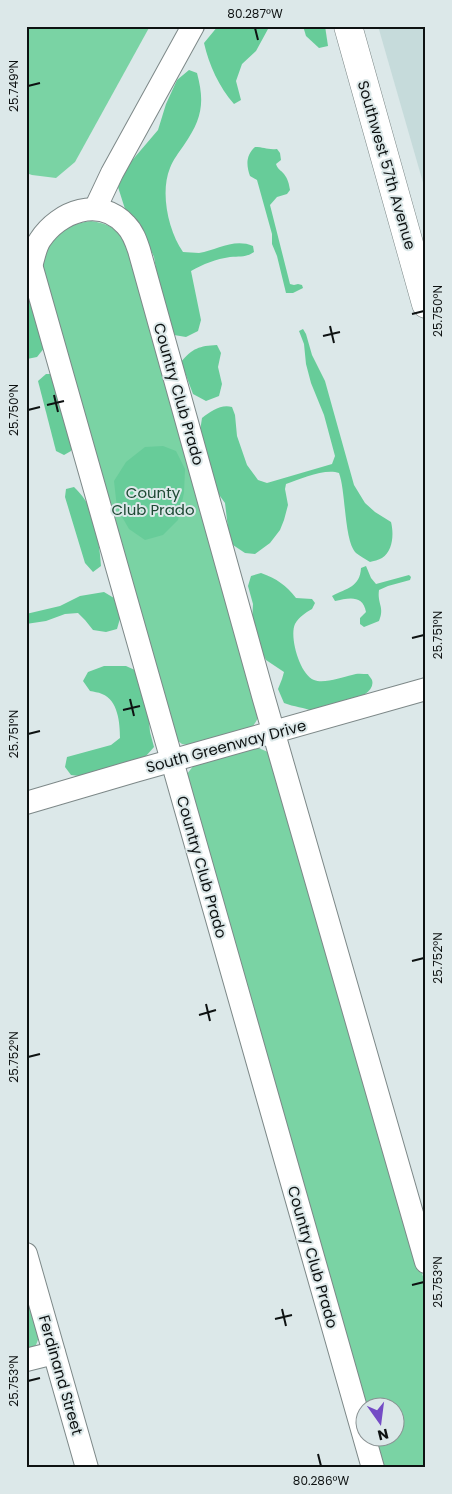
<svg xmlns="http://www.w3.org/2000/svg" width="452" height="1494" font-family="Poppins,sans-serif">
	<rect width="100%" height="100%" fill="#dce8e9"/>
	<path fill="#c6dbdb" d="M 378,26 L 426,26 L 426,193 Z"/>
	<g fill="#7ad3a4">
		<path d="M 26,26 L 150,26 L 75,162 L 56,178 L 32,175 L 26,173 Z"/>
		<path d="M 91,221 C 110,224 119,229 128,246 L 258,718 L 252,728 L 193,746 L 182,744 L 174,738 L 42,267 C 43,261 44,253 47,247 C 58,229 71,224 91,221 Z"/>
		<path d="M 256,747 L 268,752 L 276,764 L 426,1287 L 426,1468 L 382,1468 L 373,1437 L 394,1436 L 394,1406 L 364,1406 L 187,774 L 194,765 Z"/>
		<path d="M 26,1283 L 39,1337 L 36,1345 L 26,1353 Z"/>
	</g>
	<g fill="#67cc99">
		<path d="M 218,26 L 268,26 L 268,29 L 256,51 L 242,64 L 236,81 L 241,100 L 234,104 C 219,87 209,65 204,43 Z"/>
		<path d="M 303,26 L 325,26 L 328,46 L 319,48 L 306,36 Z"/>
		<path d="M 189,70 L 197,73 C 205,103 202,119 184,145 C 179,152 173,160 170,168 C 160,192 168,230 183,252 C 188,252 194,253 199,253 C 217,250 234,238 253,246 L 254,252 C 245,258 240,256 230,257 C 216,259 203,264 191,271 L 201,320 L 198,331 L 186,337 L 174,335 L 159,287 L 154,257 L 140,226 L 125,209 L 118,187 L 129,164 L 158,130 L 166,104 L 177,80 Z"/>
		<path d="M 255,147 C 264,147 267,150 277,149 L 280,153 L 281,160 L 276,164 C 278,170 281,170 284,174 C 288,179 289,184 290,190 L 287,194 L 277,197 L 270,205 L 290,284 L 294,285 L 298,284 L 302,285 L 303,288 L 293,293 L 286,293 L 277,256 L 272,244 L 272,234 L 257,180 L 250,176 C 246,165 246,155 255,147 Z"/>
		<path d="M 26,288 L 45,347 L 37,357 L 27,359 Z"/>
		<path d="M 303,329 L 306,334 L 312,355 L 325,381 L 354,485 L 365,503 L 375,512 L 391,522 C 394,534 393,551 382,558 C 379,560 373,561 370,562 C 365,559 360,556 356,553 C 344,541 346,492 339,473 C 325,468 301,479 286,484 L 285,489 L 288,505 L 284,520 L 280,530 L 270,543 L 255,554 L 245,553 L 233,545 L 228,528 L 225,503 L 212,485 L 200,431 L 202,418 C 211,411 221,404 232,407 L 235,415 L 237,436 L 247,465 L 258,480 L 267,483 L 332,464 L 335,456 L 324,415 L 311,383 L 306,364 L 304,344 L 299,331 Z"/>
		<path d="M 217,345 L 221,353 L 218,367 L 222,384 L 219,396 L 206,401 L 193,394 L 181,362 C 193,348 199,346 217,345 Z"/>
		<path d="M 46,374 L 56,374 L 75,444 L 71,451 L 64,455 L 56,451 L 38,381 Z"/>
		<path d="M 163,446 L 176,451 L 185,469 L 184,493 L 178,520 L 163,535 L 145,540 L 129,529 L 117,508 L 114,481 L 126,462 L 145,447 Z"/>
		<path d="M 74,487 C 78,491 82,495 85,500 C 95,515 100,548 101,566 L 93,572 L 85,563 L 65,497 L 66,489 Z"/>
		<path d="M 366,566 L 371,578 L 376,584 L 409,575 L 411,577 L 410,580 L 388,586 L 379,590 C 377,604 385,607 379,621 L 364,627 L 360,624 L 360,618 L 366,612 C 363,594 348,598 335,601 L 332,596 C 347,588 360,587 361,568 Z"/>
		<path d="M 261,573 C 277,579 286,585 296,598 L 312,599 L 315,603 L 312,609 C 305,613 299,617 295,624 C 289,637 300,675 314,680 C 324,684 342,677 352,675 C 357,673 362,674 368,674 C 369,676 371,678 372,680 C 378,699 325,709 314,712 C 304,707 294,707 284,703 L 278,689 L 282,679 L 284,672 L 266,660 L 257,643 L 252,622 L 253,604 L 248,586 L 251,576 Z"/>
		<path d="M 104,592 L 114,598 L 121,615 L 117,629 L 106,632 L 93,630 L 85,620 L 78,613 L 65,614 L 46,621 L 26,624 L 26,614 L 60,606 L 80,596 Z"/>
		<path d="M 104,666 L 126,666 L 137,671 L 147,700 L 150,732 L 154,747 L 146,756 L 134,761 L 79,776 L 71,775 L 65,767 L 67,757 L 111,745 L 120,738 C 120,723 118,700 102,694 C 98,692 94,692 90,691 L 83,681 L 88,672 Z"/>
	</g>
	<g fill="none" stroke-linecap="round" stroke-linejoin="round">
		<g stroke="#7d8888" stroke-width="24">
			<g id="street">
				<path d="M 95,209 L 112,173 L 193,26"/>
				<path d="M 26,247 L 373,1468"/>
				<path d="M 31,266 C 34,257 35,248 40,240 C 59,211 100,196 126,225 C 133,232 136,241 139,250 L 264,699 L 426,1262"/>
				<path d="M 26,803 L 135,771 L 426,689"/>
				<path d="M 26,1254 L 87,1468"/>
				<path d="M 26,1360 L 54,1353"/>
			</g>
		</g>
		<g stroke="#7d8888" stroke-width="29">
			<path id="secondary" d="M 348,26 L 426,304"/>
		</g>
		<use href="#street" stroke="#fff" stroke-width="22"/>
		<use href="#secondary" stroke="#fff" stroke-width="28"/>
	</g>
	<path fill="none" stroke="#0e1212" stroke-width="2" d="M 255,28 L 258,40M 28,86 L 40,83M 412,314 L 424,311M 330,326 L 334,343M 323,336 L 340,332M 54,395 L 58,412M 47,405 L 64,401M 28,410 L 40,407M 412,638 L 424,635M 130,699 L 134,716M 123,710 L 140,706M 28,734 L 40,731M 412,961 L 424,958M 206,1004 L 210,1021M 199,1015 L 216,1010M 28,1057 L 40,1054M 412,1285 L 424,1282M 282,1309 L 286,1326M 275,1319 L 292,1315M 28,1381 L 40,1378M 318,1454 L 321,1466"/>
	<g text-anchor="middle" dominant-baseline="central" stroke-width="4" stroke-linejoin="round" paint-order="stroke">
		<g font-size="15" fill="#0e1212" stroke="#dce8e9">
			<text transform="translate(387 165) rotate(74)">Southwest 57th Avenue</text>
			<text transform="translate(179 394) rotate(74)">Country Club Prado</text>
			<text transform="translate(226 746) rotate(-15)">South Greenway Drive</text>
			<text transform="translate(202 867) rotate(74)">Country Club Prado</text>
			<text transform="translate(313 1257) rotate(74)">Country Club Prado</text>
			<text transform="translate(61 1375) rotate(74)">Ferdinand Street</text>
		</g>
		<g font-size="15" fill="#1e4934" stroke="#dce8e9">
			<text x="153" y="492">County<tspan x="153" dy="17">Club Prado</tspan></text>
		</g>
	</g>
	<rect width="452" height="1494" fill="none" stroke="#dce8e9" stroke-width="55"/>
	<g transform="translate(380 1422) rotate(166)"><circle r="24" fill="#dce8e9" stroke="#8a9293"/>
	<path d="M0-4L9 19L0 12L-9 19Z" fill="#744cc5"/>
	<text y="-8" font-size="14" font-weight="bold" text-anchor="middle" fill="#0e1212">N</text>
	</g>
	<rect x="28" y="28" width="396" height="1438" fill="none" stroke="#0e1212" stroke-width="2"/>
	<g font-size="12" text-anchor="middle" fill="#0e1212">
		<text x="255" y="18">80.287°W</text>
		<text transform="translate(14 86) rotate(-90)" y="4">25.749°N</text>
		<text transform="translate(438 311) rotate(-90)" y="4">25.750°N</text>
		<text transform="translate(14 410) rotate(-90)" y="4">25.750°N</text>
		<text transform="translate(438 635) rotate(-90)" y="4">25.751°N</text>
		<text transform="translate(14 734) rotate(-90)" y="4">25.751°N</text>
		<text transform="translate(438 958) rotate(-90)" y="4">25.752°N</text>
		<text transform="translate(14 1057) rotate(-90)" y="4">25.752°N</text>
		<text transform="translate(438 1282) rotate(-90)" y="4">25.753°N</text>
		<text transform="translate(14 1381) rotate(-90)" y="4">25.753°N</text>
		<text x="321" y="1485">80.286°W</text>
	</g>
</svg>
